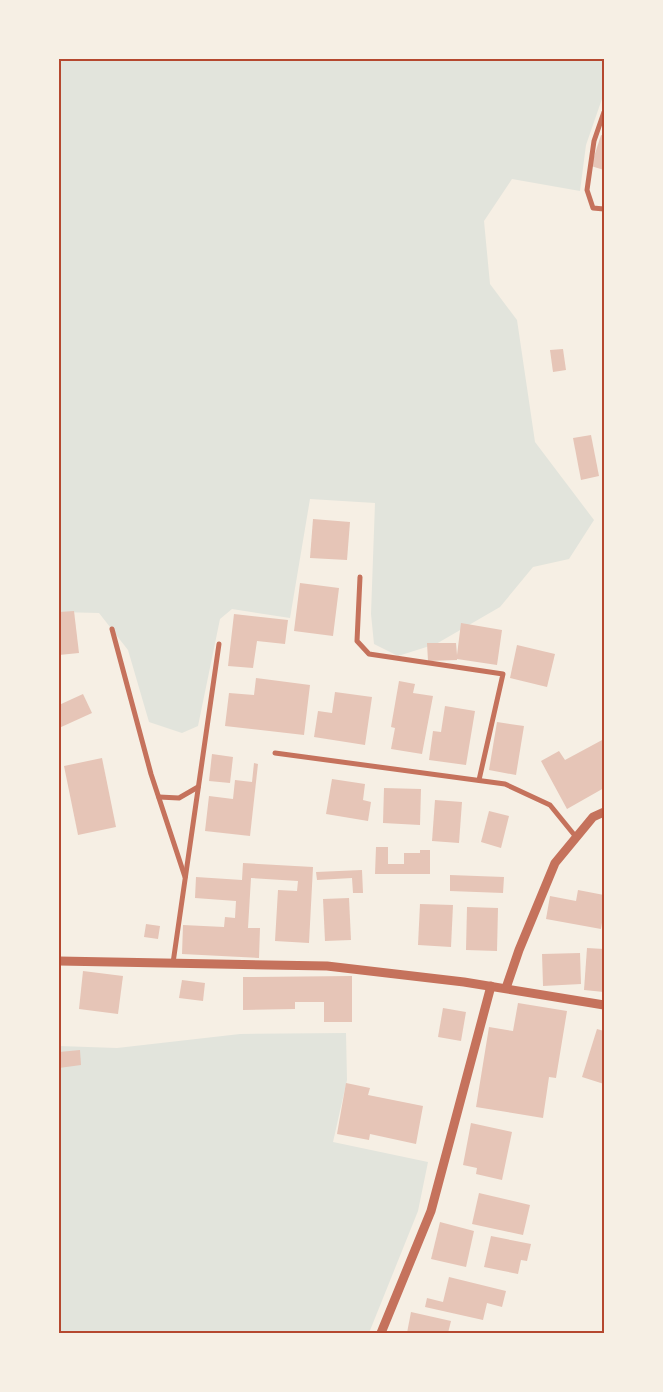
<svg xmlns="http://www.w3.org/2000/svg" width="663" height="1392" font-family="Rubik,sans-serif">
	<rect width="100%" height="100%" fill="#f6efe4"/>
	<g fill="#e2e4dc">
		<path d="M 59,59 L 604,59 L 604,93 L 586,145 L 580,191 L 512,179 L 484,221 L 490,284 L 517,320 L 535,442 L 594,520 L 569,559 L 533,567 L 500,607 L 436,644 L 398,656 L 374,644 L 371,614 L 375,503 L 310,499 L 290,618 L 232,609 L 220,619 L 198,726 L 182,733 L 149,722 L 128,650 L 99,613 L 59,612 Z"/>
		<path d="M 346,1033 L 347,1080 L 333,1142 L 428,1162 L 418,1211 L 369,1333 L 59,1333 L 59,1046 L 117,1048 L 240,1034 Z"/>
	</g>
	<g fill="#e6c5b7">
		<path d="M 601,135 L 604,136 L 604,170 L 591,166 Z"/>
		<path d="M 563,349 L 566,370 L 553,372 L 550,350 Z"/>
		<path d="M 591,435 L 599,476 L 581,480 L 573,438 Z"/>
		<path d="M 313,519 L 350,522 L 347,560 L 310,558 Z"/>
		<path d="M 300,583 L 339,588 L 333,636 L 294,631 Z"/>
		<path d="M 74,611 L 79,653 L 59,655 L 59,612 Z"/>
		<path d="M 234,614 L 288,620 L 285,644 L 257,641 L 253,668 L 228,666 Z"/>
		<path d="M 461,623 L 502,630 L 497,665 L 457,659 L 457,660 L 428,661 L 427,643 L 456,643 L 457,655 Z"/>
		<path d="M 517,645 L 555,654 L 547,687 L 510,678 Z"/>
		<path d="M 256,678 L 310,685 L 304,735 L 225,726 L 229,693 L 254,695 Z"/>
		<path d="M 399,681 L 415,684 L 413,693 L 433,696 L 422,754 L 391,749 L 395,728 L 391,727 Z"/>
		<path d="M 335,692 L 372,697 L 365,745 L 314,737 L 318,711 L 332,713 Z"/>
		<path d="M 83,694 L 92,713 L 59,728 L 59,705 Z"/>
		<path d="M 445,706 L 475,711 L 466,765 L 429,760 L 433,731 L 441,732 Z"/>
		<path d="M 497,722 L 524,726 L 516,775 L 489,770 Z"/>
		<path d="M 604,739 L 604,788 L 567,809 L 541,761 L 559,751 L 565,760 Z"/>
		<path d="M 212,754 L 233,757 L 230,783 L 209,781 Z"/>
		<path d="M 102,758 L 116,827 L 78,835 L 64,766 Z"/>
		<path d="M 254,763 L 258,764 L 250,836 L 205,831 L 209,796 L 233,799 L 235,780 L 252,782 Z"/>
		<path d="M 332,779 L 365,784 L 363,800 L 371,802 L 368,821 L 326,814 Z"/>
		<path d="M 384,788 L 421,789 L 420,825 L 383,823 Z"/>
		<path d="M 435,800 L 462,802 L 459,843 L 432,841 Z"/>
		<path d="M 489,811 L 509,816 L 501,848 L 481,842 Z"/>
		<path d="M 376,847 L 388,847 L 388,864 L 404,864 L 404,853 L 420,853 L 420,850 L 430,850 L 430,874 L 375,874 Z"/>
		<path d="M 243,863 L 313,867 L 309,943 L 275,941 L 278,890 L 297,891 L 298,881 L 251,878 L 248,928 L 260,928 L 259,958 L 182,954 L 183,925 L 224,927 L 225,917 L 235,918 L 236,901 L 195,898 L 196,877 L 242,880 Z"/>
		<path d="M 362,870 L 363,893 L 353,893 L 352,878 L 317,880 L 316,872 Z"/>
		<path d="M 450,875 L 504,877 L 503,893 L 450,891 Z"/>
		<path d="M 578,890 L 604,895 L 604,910 L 601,929 L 546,919 L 550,896 L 576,901 Z"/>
		<path d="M 349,898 L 351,940 L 325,941 L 323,899 Z"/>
		<path d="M 420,904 L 453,905 L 451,947 L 418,945 Z"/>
		<path d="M 467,907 L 498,908 L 497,951 L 466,950 Z"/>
		<path d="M 146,924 L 160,926 L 158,939 L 144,937 Z"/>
		<path d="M 587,948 L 604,949 L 604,992 L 584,990 Z"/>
		<path d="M 580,953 L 581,984 L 543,986 L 542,954 Z"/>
		<path d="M 83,971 L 123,976 L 118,1014 L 79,1009 Z"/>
		<path d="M 352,976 L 352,1022 L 324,1022 L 324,1002 L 295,1002 L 295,1009 L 243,1010 L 243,977 Z"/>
		<path d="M 182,980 L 205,983 L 203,1001 L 179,998 Z"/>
		<path d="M 518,1003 L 567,1011 L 556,1078 L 549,1077 L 543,1118 L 476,1107 L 489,1027 L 513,1031 Z"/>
		<path d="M 443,1008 L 466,1012 L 461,1041 L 438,1037 Z"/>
		<path d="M 597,1029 L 604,1031 L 604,1084 L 582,1077 Z"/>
		<path d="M 80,1050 L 81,1065 L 59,1068 L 59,1052 Z"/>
		<path d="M 346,1083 L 370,1088 L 368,1095 L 423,1106 L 416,1144 L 370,1134 L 369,1140 L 337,1134 Z"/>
		<path d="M 471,1123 L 512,1132 L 502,1180 L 476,1174 L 477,1168 L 463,1165 Z"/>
		<path d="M 479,1193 L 530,1205 L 523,1235 L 472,1224 Z"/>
		<path d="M 440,1222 L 474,1231 L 466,1267 L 431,1259 Z"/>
		<path d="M 491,1236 L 531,1244 L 527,1261 L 521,1260 L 518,1274 L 484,1267 Z"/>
		<path d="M 449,1277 L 506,1291 L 502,1307 L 487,1303 L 483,1320 L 425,1307 L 427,1298 L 443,1302 Z"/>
		<path d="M 411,1312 L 451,1321 L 448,1333 L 407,1333 Z"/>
	</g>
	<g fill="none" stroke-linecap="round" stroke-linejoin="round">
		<g stroke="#c5725c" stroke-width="5">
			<path d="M 604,112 L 594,141 L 587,190 L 593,208 L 604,209"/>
			<path d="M 360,577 L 357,641 L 369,654 L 503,674 L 479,780"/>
			<path d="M 112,629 L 151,774 L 185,877"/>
			<path d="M 275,753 L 505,784 L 550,805 L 576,837"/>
			<path d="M 159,797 L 179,798 L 198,787"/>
			<path d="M 173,963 L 219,644"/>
		</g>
		<g stroke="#c5725c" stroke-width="9">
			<path d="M 59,961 L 327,966 L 464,982 L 604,1005"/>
			<path d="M 506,988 L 519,950 L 555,863 L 593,817 L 604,812"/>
			<path d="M 381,1333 L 431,1211 L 491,986"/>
		</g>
	</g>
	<rect width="663" height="1392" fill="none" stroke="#f6efe4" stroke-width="120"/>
	<rect x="60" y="60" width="543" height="1272" fill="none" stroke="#b5482f" stroke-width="2"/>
</svg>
